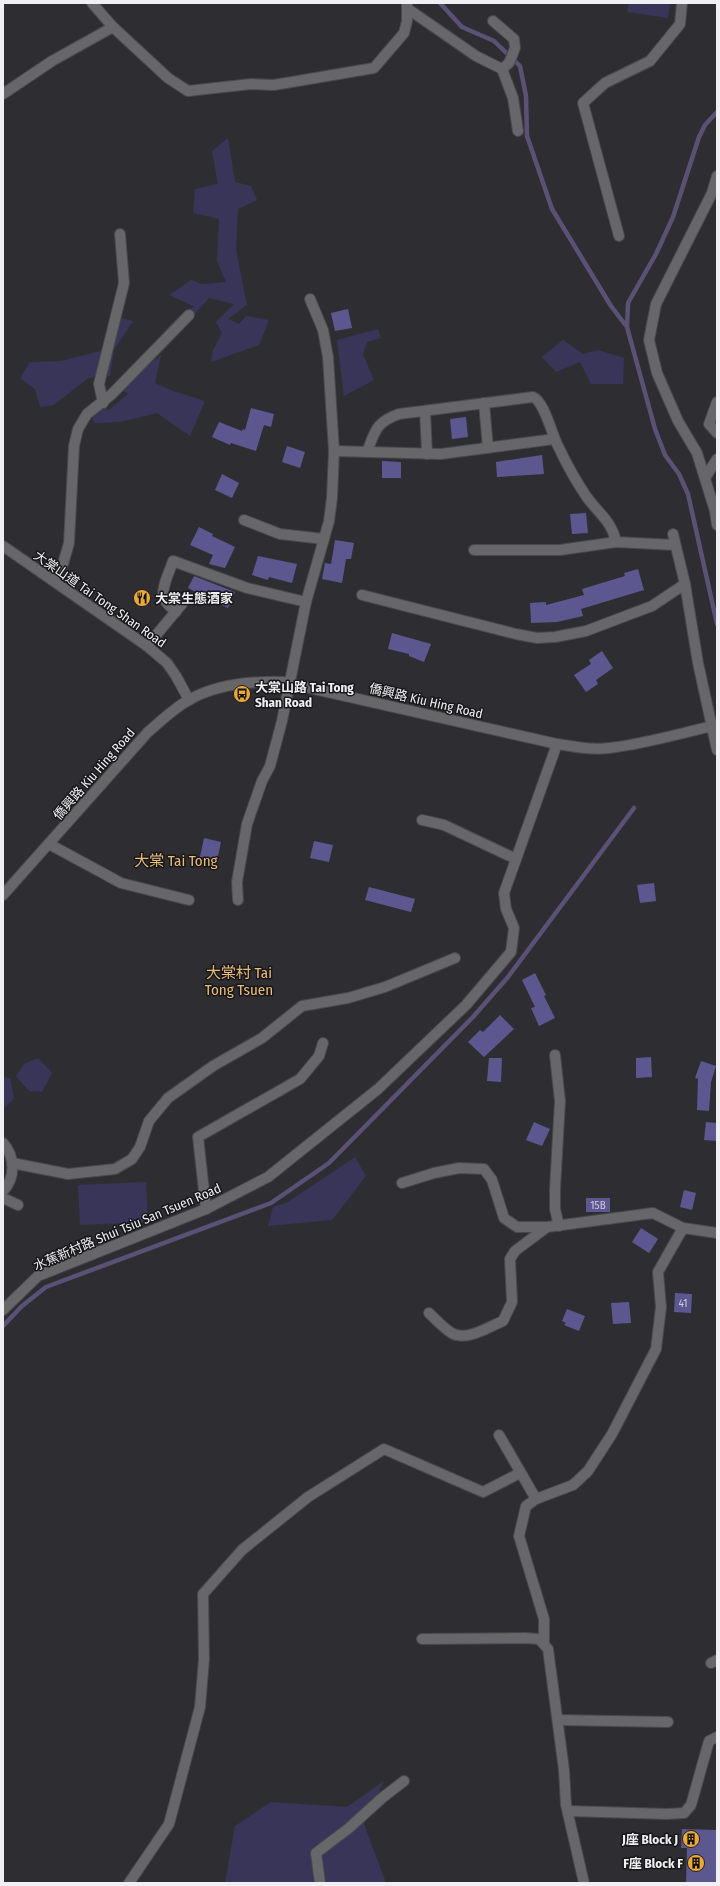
<svg xmlns="http://www.w3.org/2000/svg" width="720" height="1886" font-family="'Fira Sans Condensed','Noto Sans TC',sans-serif">
	<rect width="100%" height="100%" fill="#2e2e32"/>
	<g fill="#393559">
		<path d="M 629,3 L 670,3 L 668,18 L 627,12 Z"/>
		<path d="M 228,138 L 235,182 L 251,186 L 257,200 L 238,209 L 236,250 L 247,305 L 228,319 L 239,324 L 246,316 L 269,320 L 259,345 L 211,362 L 213,350 L 222,333 L 216,322 L 234,304 L 209,298 L 173,338 L 185,310 L 195,307 L 169,295 L 191,280 L 202,284 L 226,282 L 217,261 L 219,219 L 193,213 L 195,189 L 218,184 L 212,151 Z"/>
		<path d="M 121,318 L 133,321 L 114,350 L 110,376 L 88,378 L 54,405 L 40,407 L 35,389 L 20,378 L 30,362 L 61,361 L 108,349 Z"/>
		<path d="M 378,329 L 381,338 L 367,342 L 363,354 L 374,380 L 344,396 L 337,340 Z"/>
		<path d="M 563,340 L 583,354 L 598,350 L 624,358 L 623,384 L 591,384 L 580,362 L 556,372 L 542,357 Z"/>
		<path d="M 161,355 L 155,383 L 173,391 L 205,401 L 190,436 L 157,413 L 120,422 L 95,423 L 92,419 L 106,404 L 107,411 L 128,394 L 122,390 L 138,373 Z"/>
		<path d="M 38,1058 L 52,1073 L 42,1092 L 29,1091 L 16,1076 L 24,1064 Z"/>
		<path d="M 3,1077 L 10,1078 L 14,1098 L 6,1107 L 3,1106 Z"/>
		<path d="M 355,1157 L 366,1176 L 332,1220 L 268,1226 L 273,1207 L 288,1202 Z"/>
		<path d="M 146,1182 L 148,1222 L 80,1225 L 78,1185 Z"/>
		<path d="M 384,1781 L 364,1824 L 386,1883 L 225,1883 L 235,1826 L 271,1802 L 347,1807 Z"/>
	</g>
	<g fill="none" stroke-linecap="round" stroke-linejoin="round">
		<g stroke="#5a5175" stroke-width="4.5">
			<path d="M 440,3 L 462,27 L 494,41 L 520,66 L 526,96 L 527,136 L 552,209 L 611,306 L 627,327 L 655,429 L 665,455 L 679,474 L 688,494 L 717,624"/>
			<path d="M 627,327 L 628,303 L 656,254 L 673,217 L 699,137 L 705,125 L 717,112"/>
			<path d="M 3,1326 L 22,1306 L 46,1287 L 271,1203 L 329,1163 L 473,1017 L 508,977 L 634,808"/>
		</g>
	</g>
	<g fill="#5d5790">
		<path d="M 348,309 L 352,328 L 335,331 L 331,313 Z"/>
		<path d="M 251,408 L 274,414 L 271,427 L 264,425 L 256,451 L 231,443 L 230,445 L 212,437 L 219,422 L 242,431 L 243,429 L 245,430 Z"/>
		<path d="M 466,417 L 468,437 L 452,439 L 450,419 Z"/>
		<path d="M 287,446 L 305,452 L 300,468 L 282,462 Z"/>
		<path d="M 542,455 L 544,474 L 497,477 L 496,462 Z"/>
		<path d="M 382,461 L 401,462 L 401,478 L 382,478 Z"/>
		<path d="M 222,474 L 239,483 L 232,498 L 215,490 Z"/>
		<path d="M 586,513 L 588,533 L 572,534 L 570,514 Z"/>
		<path d="M 199,527 L 213,534 L 212,536 L 235,547 L 225,568 L 209,564 L 213,555 L 190,545 Z"/>
		<path d="M 335,540 L 354,543 L 351,559 L 346,559 L 342,583 L 322,579 L 325,563 L 331,564 Z"/>
		<path d="M 258,556 L 297,564 L 292,583 L 269,577 L 268,580 L 252,575 Z"/>
		<path d="M 638,569 L 644,590 L 581,609 L 583,616 L 557,622 L 531,623 L 530,603 L 546,602 L 546,605 L 584,595 L 582,589 L 625,576 L 624,573 Z"/>
		<path d="M 194,576 L 235,592 L 228,608 L 188,588 Z"/>
		<path d="M 392,633 L 431,644 L 424,662 L 409,656 L 409,654 L 388,649 Z"/>
		<path d="M 602,651 L 613,668 L 596,680 L 598,684 L 586,692 L 574,675 L 591,664 L 589,660 Z"/>
		<path d="M 204,838 L 221,842 L 217,861 L 200,857 Z"/>
		<path d="M 314,841 L 333,845 L 329,862 L 310,858 Z"/>
		<path d="M 654,883 L 656,901 L 640,903 L 637,885 Z"/>
		<path d="M 369,887 L 415,899 L 411,912 L 365,900 Z"/>
		<path d="M 535,973 L 546,995 L 544,996 L 555,1018 L 539,1026 L 531,1008 L 535,1007 L 522,980 Z"/>
		<path d="M 500,1015 L 514,1029 L 484,1057 L 468,1042 L 480,1030 L 483,1032 Z"/>
		<path d="M 651,1057 L 652,1077 L 636,1078 L 636,1058 Z"/>
		<path d="M 489,1058 L 502,1058 L 501,1082 L 487,1081 Z"/>
		<path d="M 701,1061 L 716,1066 L 711,1082 L 709,1111 L 697,1110 L 698,1079 L 695,1078 Z"/>
		<path d="M 534,1122 L 550,1129 L 542,1146 L 526,1140 Z"/>
		<path d="M 706,1122 L 717,1123 L 717,1141 L 704,1140 Z"/>
		<path d="M 684,1190 L 696,1193 L 692,1210 L 680,1207 Z"/>
		<rect x="586" y="1198" width="24" height="14"/>
		<path d="M 641,1228 L 658,1239 L 649,1253 L 632,1242 Z"/>
		<path d="M 675,1293 L 692,1294 L 691,1313 L 674,1312 Z"/>
		<path d="M 629,1302 L 631,1323 L 613,1324 L 611,1303 Z"/>
		<path d="M 567,1309 L 585,1316 L 579,1331 L 564,1325 L 566,1323 L 562,1321 Z"/>
		<path d="M 682,1829 L 717,1830 L 717,1883 L 686,1883 L 687,1848 L 681,1848 Z"/>
	</g>
	<g fill="none" stroke-linecap="round" stroke-linejoin="round">
		<g stroke="#49494d" stroke-width="12">
			<g id="minor">
				<path d="M 92,3 L 113,27 L 168,78 L 188,91 L 251,84 L 274,85 L 374,68 L 404,33 L 407,21 L 407,3"/>
				<path d="M 408,9 L 476,56 L 502,69 L 513,98 L 518,131"/>
				<path d="M 493,21 L 514,39 L 515,48 L 509,63 L 502,69"/>
				<path d="M 3,94 L 52,61 L 113,27"/>
				<path d="M 717,176 L 712,193 L 656,304 L 649,340 L 657,373 L 678,421 L 697,453 L 715,511 L 717,525"/>
				<path d="M 619,236 L 583,103 L 605,83 L 650,61 L 680,24 L 682,3"/>
				<path d="M 717,402 L 709,424 L 717,433"/>
				<path d="M 103,403 L 99,384 L 124,283 L 120,234"/>
				<path d="M 484,403 L 488,448"/>
				<path d="M 425,411 L 427,454"/>
				<path d="M 334,451 L 441,454 L 554,439"/>
				<path d="M 367,452 C 375,431 376,422 399,414 L 533,397 C 545,402 552,436 559,448 C 567,465 576,481 586,496 C 598,513 612,521 616,542"/>
				<path d="M 705,478 L 717,459"/>
				<path d="M 244,520 L 280,534 L 324,539"/>
				<path d="M 673,534 L 685,584 L 698,663 L 717,750"/>
				<path d="M 3,546 L 147,646 L 167,663 L 176,676 L 189,700"/>
				<path d="M 474,550 L 560,550 L 616,542 L 675,545"/>
				<path d="M 52,580 L 63,564 L 69,543 L 74,446 L 78,429 L 87,414 L 112,394 L 189,315"/>
				<path d="M 362,595 L 516,634 L 537,638 L 555,637 L 586,631 L 652,606 L 685,584"/>
				<path d="M 176,612 C 172,608 167,605 165,600 C 159,591 170,571 173,561 L 247,588 L 306,602"/>
				<path d="M 147,646 L 182,604"/>
				<path d="M 422,820 L 444,825 L 516,859"/>
				<path d="M 49,844 L 121,883 L 189,900"/>
				<path d="M 3,895 L 148,732 C 161,721 174,708 189,700 C 217,684 251,681 283,682 L 557,744 C 575,747 592,750 609,748 C 645,744 681,733 717,725"/>
				<path d="M 238,900 L 237,882 L 247,824 L 262,781 L 270,766 L 282,721 L 306,602 L 329,521 L 332,498 L 334,451 L 328,357 L 323,330 L 310,299"/>
				<path d="M 555,1055 L 560,1101 L 555,1189 L 555,1209 L 559,1226"/>
				<path d="M 3,1143 C 15,1156 16,1178 3,1191"/>
				<path d="M 12,1163 L 68,1174 L 115,1169 L 132,1159 L 140,1147 L 149,1121 L 168,1098 L 213,1066 L 262,1038 L 302,1006 L 348,998 L 385,987 L 455,958"/>
				<path d="M 402,1183 L 434,1173 L 459,1168 L 484,1169 L 492,1180 L 504,1218 L 517,1227 L 547,1227 L 653,1213 L 683,1228 L 717,1233"/>
				<path d="M 3,1198 L 18,1205"/>
				<path d="M 206,1209 L 198,1137 L 300,1079 L 319,1056 L 323,1043"/>
				<path d="M 3,1310 L 38,1276 L 206,1209 L 268,1177 L 378,1089 L 466,1005 L 511,952 L 514,928 L 506,909 L 504,893 L 557,744"/>
				<path d="M 429,1313 C 436,1320 443,1327 450,1332 C 465,1343 488,1327 503,1321 L 512,1302 L 510,1259 L 515,1251 L 547,1227"/>
				<path d="M 499,1435 L 536,1499"/>
				<path d="M 422,1639 L 525,1638 L 539,1639 L 548,1649 L 564,1770 L 566,1805 L 584,1883"/>
				<path d="M 544,1644 L 544,1619 L 519,1536 L 526,1506 L 536,1499 L 573,1485 L 588,1471 L 612,1434 L 656,1349 L 661,1307 L 658,1272 L 683,1228"/>
				<path d="M 711,1663 L 717,1660"/>
				<path d="M 558,1720 L 668,1722"/>
				<path d="M 568,1811 L 667,1814 L 684,1813 L 691,1805 L 709,1741 L 717,1737"/>
				<path d="M 129,1883 L 169,1824 L 200,1707 L 204,1659 L 203,1594 L 242,1550 L 308,1497 L 384,1449 L 483,1492 L 520,1473"/>
				<path d="M 320,1883 L 316,1853 L 349,1828 L 382,1798 L 404,1781"/>
			</g>
		</g>
		<use href="#minor" stroke="#676769" stroke-width="10"/>
	</g>
	<defs>
		<g id="restaurant-disc" transform="scale(0.9)"><circle r="9.5" fill="#eaaa39" stroke="#171618"/><path d="M-5-6h1v4h1v-4h1v4h1v-4h1v5L-1.5 .5V6h-2V.5L-5-1ZM5-6V6H3V1.5H1.5Q1.5-4 5-6Z" fill="#111"/></g>
		<g id="bus-disc" transform="scale(0.9)"><circle r="9.5" fill="#eaaa39" stroke="#171618"/><path d="M-5-6H5V4H4V6H2V4H-2V6H-4V4H-5ZM-3.5-4V0h7V-4ZM-3.5 1.2v1.5H-2V1.2ZM2 1.2v1.5H3.5V1.2Z" fill="#111"/></g>
		<g id="building-disc" transform="scale(0.9)"><circle r="9.5" fill="#eaaa39" stroke="#171618"/><path d="M-4-6H4V6H1V3H-1V6H-4ZM-2.5-4.3h1.7v1.8h-1.7ZM.8-4.3h1.7v1.8H.8ZM-2.5-1h1.7V.8h-1.7ZM.8-1h1.7V.8H.8Z" fill="#111"/></g>
	</defs>
	<g fill-rule="evenodd">
		<use href="#restaurant-disc" x="142" y="598"/>
		<use href="#bus-disc" x="242" y="694"/>
		<use href="#building-disc" x="691" y="1839"/>
		<use href="#building-disc" x="696" y="1863"/>
	</g>
	<g text-anchor="middle" dominant-baseline="central" stroke-width="3" stroke-linejoin="round" paint-order="stroke">
		<g font-size="11" fill="#cbcada">
			<text x="598" y="1205">15B</text>
			<text x="683" y="1303">41</text>
		</g>
		<g font-size="13" font-weight="bold" fill="#f0f0f2" stroke="#171618" text-anchor="start">
			<text x="155" y="598">大棠生態酒家</text>
			<text x="255" y="687">大棠山路 Tai Tong<tspan x="255" dy="15">Shan Road</tspan></text>
			<text x="678" y="1839" text-anchor="end">J座 Block J</text>
			<text x="683" y="1863" text-anchor="end">F座 Block F</text>
		</g>
		<g font-size="13" fill="#f0f0f2" stroke="#171618">
			<text transform="translate(100 599) rotate(35)">大棠山道 Tai Tong Shan Road</text>
			<text transform="translate(426 701) rotate(13)">僑興路 Kiu Hing Road</text>
			<text transform="translate(94 774) rotate(-49)">僑興路 Kiu Hing Road</text>
			<text transform="translate(127 1227) rotate(-23)">水蕉新村路 Shui Tsiu San Tsuen Road</text>
		</g>
		<g font-size="15" fill="#eabd79" stroke="#171618">
			<text x="176" y="861">大棠 Tai Tong</text>
			<text x="239" y="973">大棠村 Tai<tspan x="239" dy="17">Tong Tsuen</tspan></text>
		</g>
	</g>
	<rect width="720" height="1886" fill="none" stroke="#f0f0f2" stroke-width="8"/>
</svg>
